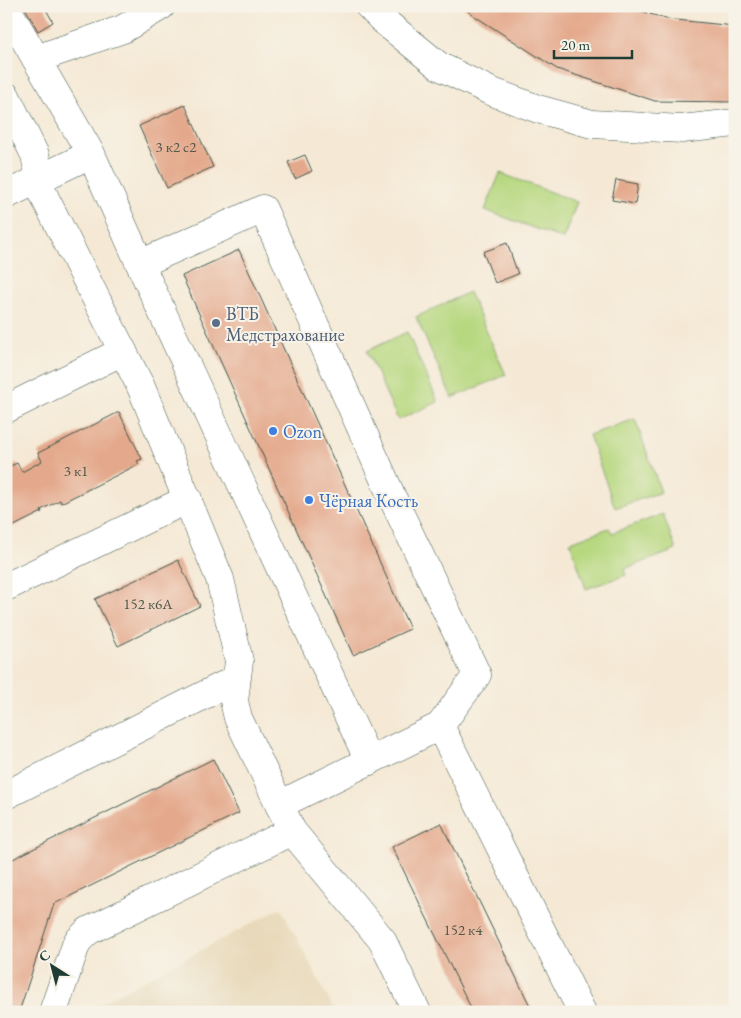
<svg xmlns="http://www.w3.org/2000/svg" width="741" height="1018" font-family="'EB Garamond',serif">
	<rect width="100%" height="100%" fill="#f7f3e8"/>
	<filter id="ink" filterUnits="userSpaceOnUse"><feTurbulence type="fractalNoise" baseFrequency=".02" numOctaves="2"/><feDisplacementMap in="SourceGraphic" scale="10" xChannelSelector="R" yChannelSelector="G"/><feConvolveMatrix kernelMatrix="1 2 1 2 8 2 1 2 1" color-interpolation-filters="sRGB"/></filter>
	<filter id="wash" filterUnits="userSpaceOnUse"><feTurbulence type="fractalNoise" baseFrequency=".0096" numOctaves="4" result="noise"/><feDisplacementMap in="SourceGraphic" scale="20" xChannelSelector="R" yChannelSelector="G"/><feGaussianBlur stdDeviation="1.12" result="paint"/><feColorMatrix in="noise" values="0 0 0 0 0 0 0 0 0 0 0 0 0 0 0 0 0 1.4 0 .05"/><feComposite in="paint" operator="in"/></filter>
	<g filter="url(#wash)">
		<rect width="100%" height="100%" fill="#f5e9d5"/>
		<path fill="#e8d9ba" d="M 281,908 L 335,1012 L 84,1012 Z"/>
		<g fill="#b7d880" stroke="#6b8a5a">
			<path d="M 500,173 L 577,202 L 563,239 L 485,210 Z"/>
			<path d="M 469,292 L 506,375 L 452,398 L 416,317 Z"/>
			<path d="M 407,332 L 438,402 L 398,420 L 367,351 Z"/>
			<path d="M 635,419 L 661,492 L 615,508 L 589,435 Z"/>
			<path d="M 663,514 L 676,550 L 624,569 L 626,575 L 586,589 L 570,542 L 609,528 L 612,533 Z"/>
		</g>
		<g id="blocks">
			<g fill="#e4a98c">
				<path d="M 24,6 L 44,6 L 53,22 L 38,31 Z"/>
				<path d="M 462,6 L 625,6 L 666,19 L 735,26 L 735,102 L 655,101 L 557,69 L 473,15 Z"/>
				<path d="M 185,105 L 213,167 L 167,188 L 139,126 Z"/>
				<path d="M 305,155 L 312,171 L 295,179 L 288,162 Z"/>
				<path d="M 616,180 L 638,184 L 635,204 L 612,200 Z"/>
				<path d="M 507,243 L 518,274 L 495,283 L 483,252 Z"/>
				<path d="M 239,250 L 410,629 L 353,655 L 182,276 Z"/>
				<path d="M 119,412 L 142,459 L 137,461 L 139,464 L 61,503 L 60,500 L 41,510 L 42,512 L 6,530 L 6,468 L 17,463 L 22,472 L 42,461 L 38,453 Z"/>
				<path d="M 178,560 L 200,606 L 118,646 L 95,599 Z"/>
				<path d="M 213,759 L 239,813 L 54,904 L 19,1012 L 6,1012 L 6,873 L 11,860 Z"/>
				<path d="M 441,823 L 533,1012 L 473,1012 L 392,847 Z"/>
			</g>
		</g>
	</g>
	<g filter="url(#ink)">
		<use href="#blocks" fill-opacity="0" stroke="#3f574c" stroke-width="1"/>
		<g fill="none" stroke-linecap="round" stroke-linejoin="round">
			<g stroke="#3f574c" stroke-width="29">
				<g id="minor">
					<path d="M 369,6 L 385,22 L 439,66 L 490,91 L 538,109 L 592,124 L 682,129 L 735,123"/>
					<path d="M 6,7 L 91,154 L 140,264 L 369,761"/>
					<path d="M 36,59 L 123,29 L 161,6"/>
					<path d="M 6,96 L 35,155 L 42,191 L 46,200 L 141,387 L 220,579 L 239,661 L 234,701 L 238,718 L 292,831 L 382,940 L 417,1012"/>
					<path d="M 6,195 L 91,154"/>
					<path d="M 140,264 L 263,209 L 392,497 L 477,675 L 440,726"/>
					<path d="M 6,409 L 123,351"/>
					<path d="M 6,587 L 188,499"/>
					<path d="M 6,795 L 236,679"/>
					<path d="M 279,805 L 440,726 L 582,1012"/>
					<path d="M 53,1012 L 77,942 L 88,931 L 292,831"/>
				</g>
			</g>
			<use href="#minor" stroke="#fff" stroke-width="28"/>
		</g>
	</g>
	<circle fill="#5c6f8a" stroke="#f7f3e8" stroke-width="2" cx="216" cy="323" r="5"/>
	<g fill="#3f7fe0" stroke="#f7f3e8" stroke-width="2">
		<circle cx="273" cy="431" r="5"/>
		<circle cx="309" cy="500" r="5"/>
	</g>
	<g text-anchor="middle" dominant-baseline="central" stroke-width="4" stroke-linejoin="round" paint-order="stroke">
		<g font-size="15" fill="#50584a">
			<text x="176" y="146">3 к2 с2</text>
			<text x="76" y="470">3 к1</text>
			<text x="148" y="603">152 к6А</text>
			<text x="463" y="929">152 к4</text>
		</g>
		<g font-size="18" fill="#4e5e75" stroke="#f7f3e8" text-anchor="start">
			<text x="226" y="313">ВТБ<tspan x="226" dy="21">Медстрахование</tspan></text>
		</g>
		<g font-size="18" fill="#366cbe" stroke="#f7f3e8" text-anchor="start">
			<text x="283" y="431">Ozon</text>
			<text x="319" y="500">Чёрная Кость</text>
		</g>
	</g>
	<rect width="741" height="1018" fill="none" stroke="#f7f3e8" stroke-width="25"/>
	<g transform="translate(52 966) rotate(324)" stroke="#f7f3e8" stroke-width="4" paint-order="stroke">
	<path d="M0-4L9 19L0 12L-9 19Z" fill="#1f3d34"/>
	<text y="-8" font-size="14" font-weight="bold" text-anchor="middle" fill="#1f3d34">С</text>
	</g>
	<path d="M554 50v8h78v-8" fill="none" stroke="#1f3d34" stroke-width="2.5"/>
	<text x="561" y="50" font-size="15" fill="#1f3d34" stroke="#f7f3e8" stroke-width="4" paint-order="stroke">20 m</text>
</svg>
